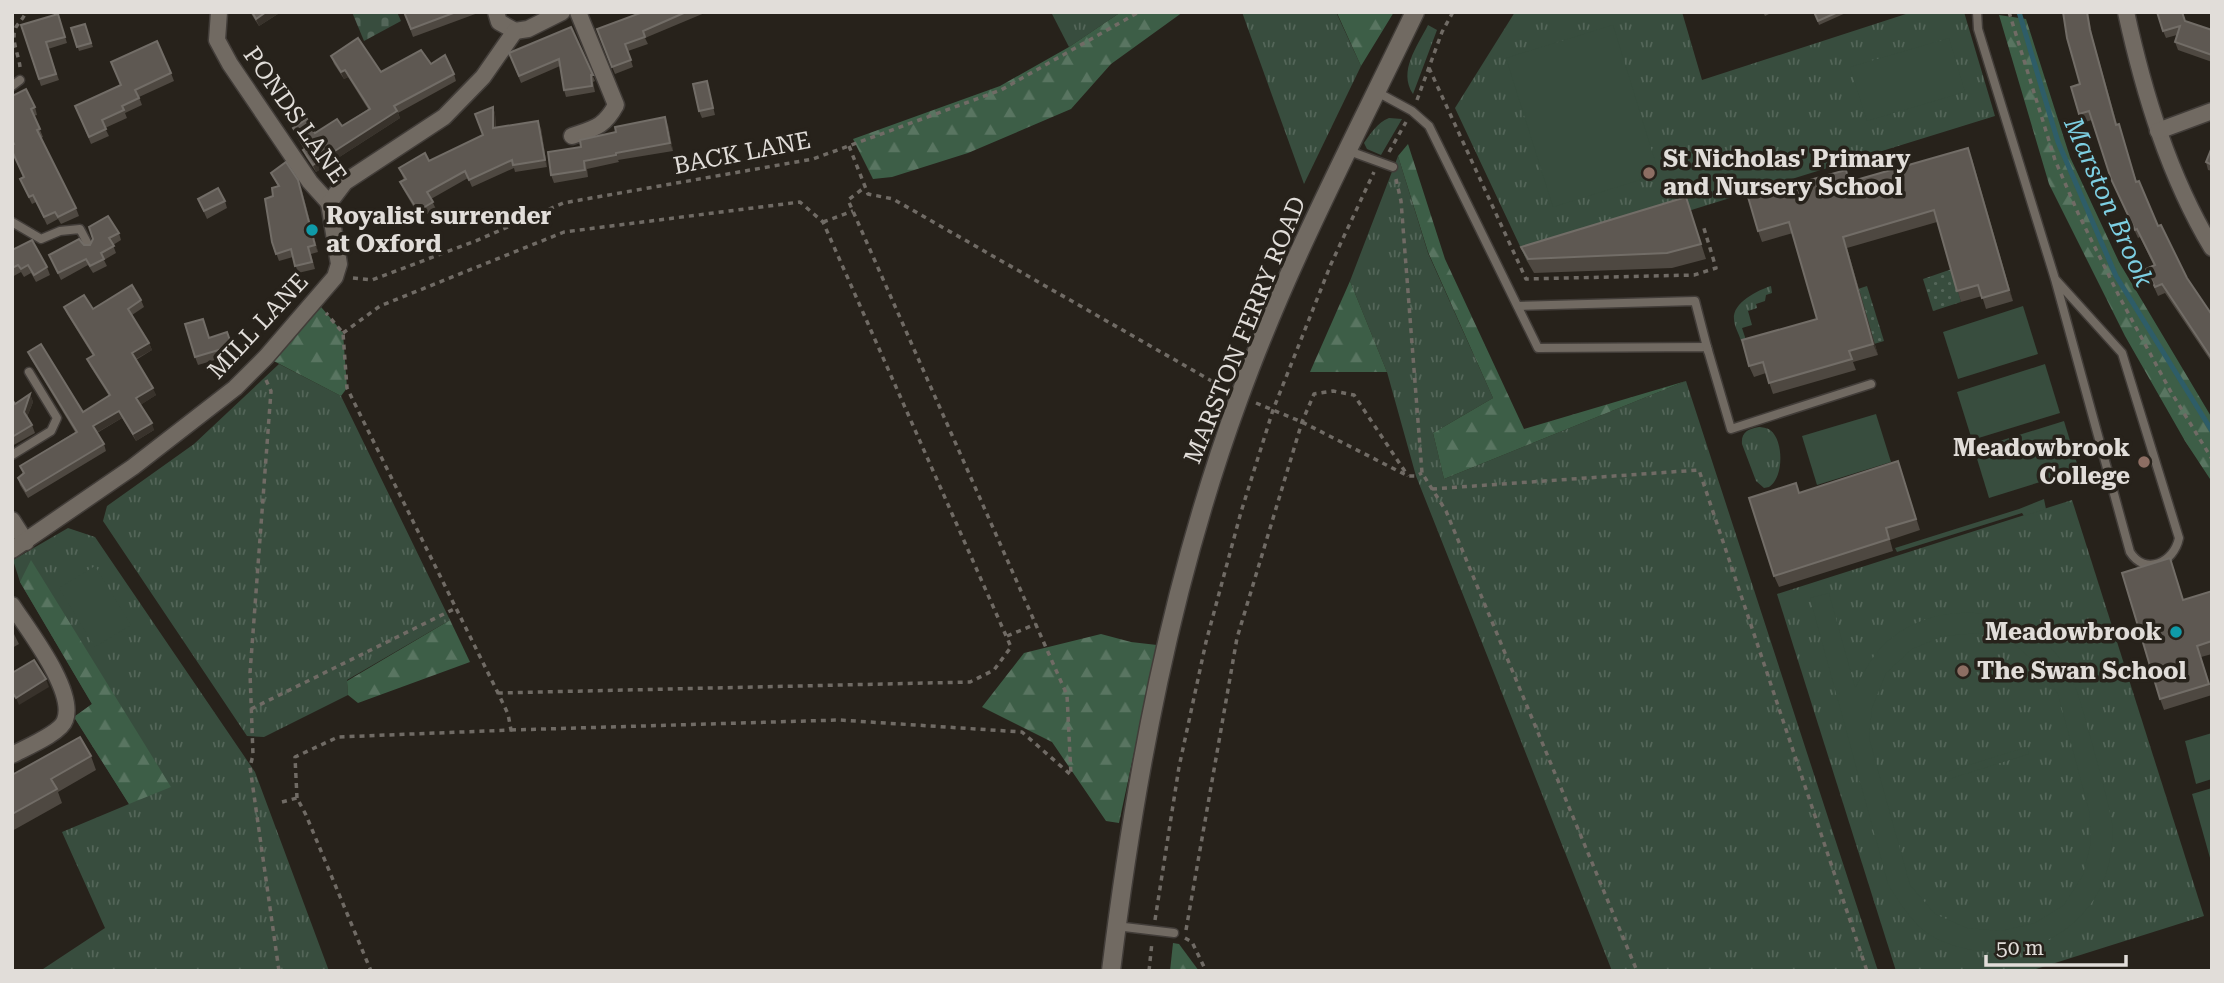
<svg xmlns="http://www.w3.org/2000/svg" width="2224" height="983" font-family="'Roboto Serif',serif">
	<defs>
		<pattern id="grass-tufts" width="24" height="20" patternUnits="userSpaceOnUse" patternTransform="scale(1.75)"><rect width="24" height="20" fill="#384d3e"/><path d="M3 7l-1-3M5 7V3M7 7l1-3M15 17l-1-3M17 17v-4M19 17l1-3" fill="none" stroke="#546659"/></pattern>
		<pattern id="forest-firs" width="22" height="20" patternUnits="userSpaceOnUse" patternTransform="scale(1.75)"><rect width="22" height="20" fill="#3d5e47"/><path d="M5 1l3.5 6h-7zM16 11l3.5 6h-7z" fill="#597561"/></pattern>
		<pattern id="cemetery-stones" width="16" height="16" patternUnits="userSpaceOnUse" patternTransform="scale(1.75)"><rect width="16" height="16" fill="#384d3e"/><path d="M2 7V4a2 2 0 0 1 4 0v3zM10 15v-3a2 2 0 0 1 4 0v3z" fill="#546659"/></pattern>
		<pattern id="garden-dots" width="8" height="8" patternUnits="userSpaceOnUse" patternTransform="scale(1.75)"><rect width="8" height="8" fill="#384d3e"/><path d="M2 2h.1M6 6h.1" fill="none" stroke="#546659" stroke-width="1.8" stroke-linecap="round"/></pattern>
	</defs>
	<rect width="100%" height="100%" fill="#27221b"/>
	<g fill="url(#grass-tufts)">
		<path d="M 1051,12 L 1121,12 L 1069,47 Z"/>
		<path d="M 1242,12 L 1336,12 L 1361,66 L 1304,184 Z"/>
		<path d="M 1515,12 L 1682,12 L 1702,80 L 1912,12 L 1964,12 L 1995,116 L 1527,261 L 1455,108 Z"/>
		<path d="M 1428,25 L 1437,30 L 1413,94 C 1398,71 1417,47 1428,25 Z"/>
		<path d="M 1389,118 L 1402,119 L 1381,155 L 1367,149 L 1364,143 C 1371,133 1377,123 1389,118 Z"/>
		<path d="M 1398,156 L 1428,253 L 1493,398 L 1433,433 L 1444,479 L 1686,381 L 1878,971 L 1612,971 L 1416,476 L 1387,372 L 1350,281 Z"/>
		<path d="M 1771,286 L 1772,293 L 1766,295 L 1765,301 L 1756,304 L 1757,308 L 1748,311 L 1752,325 L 1742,328 L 1746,340 L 1741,341 C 1739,334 1734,326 1734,319 C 1732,303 1758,290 1771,286 Z"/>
		<path d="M 279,364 L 341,396 L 450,620 L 347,680 L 348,695 L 264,737 L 247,736 L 103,521 L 107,506 L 194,444 Z"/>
		<path d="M 1759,427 C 1761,427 1768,428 1770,430 C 1784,440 1784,478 1769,487 L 1764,488 L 1756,481 L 1742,444 C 1741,432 1748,429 1759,427 Z"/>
		<path d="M 2072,500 L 2204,916 L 2030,971 L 1896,971 L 1777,594 Z"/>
		<path d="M 68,528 L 95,537 L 255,772 L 329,971 L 40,971 L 105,928 L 62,832 L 129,804 L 74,717 L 92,704 L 20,582 L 13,560 Z"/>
	</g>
	<g fill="url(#forest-firs)">
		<path d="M 1121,12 L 1183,12 L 1111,64 L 1071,109 L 968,153 L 892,177 L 873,179 L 853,139 L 1000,86 L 1069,47 Z"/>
		<path d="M 1336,12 L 1394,12 L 1361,66 L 1337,13 Z"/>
		<path d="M 1999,15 L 2026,19 L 2070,157 L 2119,262 L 2212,418 L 2212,482 L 2185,441 L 2125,336 L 2049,184 Z"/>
		<path d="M 1408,144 L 1445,259 L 1524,429 L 1686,381 L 1444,479 L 1433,433 L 1493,398 L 1428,252 L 1398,156 Z"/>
		<path d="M 1350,281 L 1387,372 L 1310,372 Z"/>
		<path d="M 316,301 L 343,333 L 347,388 L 341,396 L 266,357 Z"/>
		<path d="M 31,560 L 171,787 L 129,804 L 74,717 L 92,704 L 20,582 Z"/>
		<path d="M 450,620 L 470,662 L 358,703 L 348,695 L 347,681 Z"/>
		<path d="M 1101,634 L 1131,642 L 1157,645 L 1119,823 L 1106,821 L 1052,742 L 982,707 L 1024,653 Z"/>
		<path d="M 1173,943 L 1179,944 L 1199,971 L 1170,971 Z"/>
	</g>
	<path fill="url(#cemetery-stones)" d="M 352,12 L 397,12 L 401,21 L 364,41 Z"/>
	<g fill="url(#garden-dots)">
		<path d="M 1952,269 L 1961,302 L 1933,311 L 1923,279 Z"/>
		<path d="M 1867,286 L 1884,341 L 1874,344 L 1858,289 Z"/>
	</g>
	<g fill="#384d3e" fill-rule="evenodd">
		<path d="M 1613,25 L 1659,174 L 1553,207 L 1506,58 Z"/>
		<path d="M 1949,38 L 1965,92 L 1867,121 L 1850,67 Z"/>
		<path d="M 2023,306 L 2038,354 L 1958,379 L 1943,332 Z"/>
		<path d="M 2045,364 L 2060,413 L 1972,440 L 1957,392 Z"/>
		<path d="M 1876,414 L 1891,462 L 1817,485 L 1802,436 Z"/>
		<path d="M 2064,421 L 2079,470 L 1989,498 L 1974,449 Z"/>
		<path d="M 2044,499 L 2046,509 L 2024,516 L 2022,513 L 1897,552 L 1895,548 L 2019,509 Z"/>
		<path d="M 95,566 L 131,625 L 95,647 L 59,588 Z"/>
		<path d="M 1829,593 L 1855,688 C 1865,671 1873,653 1889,640 C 1943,595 2030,607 2066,668 C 2079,690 2084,716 2091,739 C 2098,767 2107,795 2112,823 C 2119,922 2025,979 1937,939 C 1917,930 1899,903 1888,884 L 1810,598 ZM 1979,633 L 2012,642 L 2038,665 L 2058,694 L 2089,811 L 2091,842 L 2083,875 L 2064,905 L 2035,923 L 2001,931 L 1967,928 L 1935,914 L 1910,885 L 1869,738 L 1872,708 L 1886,673 L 1912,649 L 1944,636 Z"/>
		<path d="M 2212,733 L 2212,779 L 2196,784 L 2185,741 Z"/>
		<path d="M 2027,747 L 2029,754 L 1949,779 L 1946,772 Z"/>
		<path d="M 2212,788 L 2212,865 L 2192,794 Z"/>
	</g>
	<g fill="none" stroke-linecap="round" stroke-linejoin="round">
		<path stroke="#2e5d68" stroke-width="5" d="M 2019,12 L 2058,142 L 2116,276 L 2212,431"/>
		<g stroke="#423d39" stroke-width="11">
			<g id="lane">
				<path d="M 1977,12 L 1978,29 L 2055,279 L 2130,552 C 2145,576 2174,563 2179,538 L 2122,353 L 2055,279"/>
				<path d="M 12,86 L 20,80"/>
				<path d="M 1377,92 L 1412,111 L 1429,126 L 1538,348 L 1707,347 L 1731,429 L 1871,384"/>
				<path d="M 1349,151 L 1393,167"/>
				<path d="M 12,222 L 41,239 L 60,231 L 80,229 L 89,246"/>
				<path d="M 1518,306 L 1695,301 L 1708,351"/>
				<path d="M 12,455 L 51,431 L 57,418 L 29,372"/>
				<path d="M 1116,926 L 1174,933"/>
			</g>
		</g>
		<g stroke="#423d39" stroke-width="19">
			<g id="street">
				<path d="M 219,12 L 217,40 L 230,64 L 310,182 L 329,203"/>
				<path d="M 496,12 L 499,22 L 515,31"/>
				<path d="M 2126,12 C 2144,94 2169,176 2212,248"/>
				<path d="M 515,31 L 528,29 L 562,12"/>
				<path d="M 2158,131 L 2212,111"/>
				<path d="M 572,136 C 595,128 604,127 616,105 L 578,12"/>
				<path d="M 12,520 L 26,542"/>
				<path d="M 12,550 L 133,467 L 235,388 L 266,357 L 335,277 L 339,264 L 329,203 L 345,182 L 444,117 L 483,77 L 515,31"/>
				<path d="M 12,605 C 28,630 76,691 65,720 C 61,733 25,748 12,755"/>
			</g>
		</g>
		<g stroke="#423d39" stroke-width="21">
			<path id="secondary" d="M 1111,971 C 1135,776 1171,583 1239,398 C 1287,265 1354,139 1415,12"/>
		</g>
		<g stroke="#706b65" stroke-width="3.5" stroke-dasharray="5 5" stroke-linecap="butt">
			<path d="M 2009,12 L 2055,160 L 2078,213 L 2120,298 L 2171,392 L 2212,459"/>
			<path d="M 20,67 C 19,55 10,39 16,27 C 20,21 23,19 26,12"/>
			<path d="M 1429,68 L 1526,279 L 1694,275 L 1716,268 L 1703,225"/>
			<path d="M 1417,100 L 1442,32 L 1453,12"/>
			<path d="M 849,146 L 868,194 L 893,199 L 1224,388"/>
			<path d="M 1389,152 L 1406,122"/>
			<path d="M 1396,179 L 1401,201 L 1422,473 L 1446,511 L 1637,971"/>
			<path d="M 823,222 L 853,211"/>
			<path d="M 353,278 L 372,280 L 478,240 L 563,203 L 813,159 L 1001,90 L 1139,12"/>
			<path d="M 343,333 L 380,306 L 564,232 L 800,202 L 823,222 L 1011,647 L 994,670 L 970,682 L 498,693"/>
			<path d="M 266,380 L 271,391 L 250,673 L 253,755 L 250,767 L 279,971"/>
			<path d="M 1256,403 L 1302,422 L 1408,476 L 1416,476 L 1422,473"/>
			<path d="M 1432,489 L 1699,470 L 1867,971"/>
			<path d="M 1007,636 L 1036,624"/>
			<path d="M 251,709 L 456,608"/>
			<path d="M 511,730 L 839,720 L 1022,732 L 1071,775 L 1067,695 L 848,200 L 865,187"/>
			<path d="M 297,798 L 295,757 L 338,737 L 511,730 L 508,714 L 498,693 L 347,388 L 343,333 L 326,313"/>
			<path d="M 282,802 L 297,798 L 306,815 L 371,971"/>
			<path d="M 1155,920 L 1179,767 L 1206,642 L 1241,512 L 1273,410 L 1331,264 L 1374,172"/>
			<path d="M 1186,930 L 1237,638 L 1302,422 L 1314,394 L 1333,391 L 1354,395 L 1408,476"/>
			<path d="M 1185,938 L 1192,942 L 1206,971"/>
			<path d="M 1149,971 L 1152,942"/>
		</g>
		<use href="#lane" stroke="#716a62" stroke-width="8"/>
		<use href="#street" stroke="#716a62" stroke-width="16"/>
		<use href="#secondary" stroke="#716a62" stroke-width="18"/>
	</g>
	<g fill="#4e4841">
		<path d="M 250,12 L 281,12 L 259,26 Z"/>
		<path d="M 404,12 L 478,13 L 413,37 Z"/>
		<path d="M 643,12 L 707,12 L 645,38 L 648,44 L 628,51 L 633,67 L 615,74 L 597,29 Z"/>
		<path d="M 1763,12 L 1773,12 L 1765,16 Z"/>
		<path d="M 1814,12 L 1848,12 L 1819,25 Z"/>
		<path d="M 58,14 L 67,43 L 48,49 L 59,80 L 41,86 L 21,25 Z"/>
		<path d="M 2185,21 L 2212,30 L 2212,62 L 2178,50 L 2175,42 L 2177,35 L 2166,38 L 2163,31 Z"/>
		<path d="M 85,24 L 93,47 L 79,51 L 71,28 Z"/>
		<path d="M 571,27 L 595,81 L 593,82 L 595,92 L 566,97 L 564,90 L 560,66 L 521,83 L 509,53 Z"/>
		<path d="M 2093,39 L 2117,124 L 2137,182 L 2158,226 L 2187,278 L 2212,315 L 2212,363 L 2165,293 L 2158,296 L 2146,269 L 2154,266 L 2140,237 L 2138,238 L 2115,188 L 2092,120 L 2082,123 L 2079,114 L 2080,84 Z"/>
		<path d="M 331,56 L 381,72 L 431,64 L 454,74 L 456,81 L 398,113 L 400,118 L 316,172 L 306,157 L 303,150 L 304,149 L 296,136 L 293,128 L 315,133 L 342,126 L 368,109 L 348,77 L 344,79 L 334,64 Z"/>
		<path d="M 111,62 L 171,73 L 174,81 L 139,97 L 142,105 L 125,113 L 127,118 L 105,128 L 109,136 L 91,144 L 75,106 L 121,85 Z"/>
		<path d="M 709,89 L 715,115 L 702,118 L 699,111 Z"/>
		<path d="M 12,96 L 35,107 L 37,115 L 34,116 L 43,137 L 41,138 L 76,208 L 79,216 L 61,224 L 58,219 L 47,225 L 36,202 L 32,204 L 23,186 L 20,179 L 24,177 L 12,152 L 12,145 L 14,145 L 12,142 Z"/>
		<path d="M 493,107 L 495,114 L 496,128 L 541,128 L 547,167 L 515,172 L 514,168 L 472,187 L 468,178 L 431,199 L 436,209 L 420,218 L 403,189 L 400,182 L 404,180 L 399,168 L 429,161 L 483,135 Z"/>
		<path d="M 668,125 L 673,151 L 618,160 L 619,162 L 587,169 L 588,177 L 554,183 L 551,175 L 581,147 Z"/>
		<path d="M 2212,147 L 2212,171 L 2208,170 L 2206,162 Z"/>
		<path d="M 1972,159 L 2013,301 L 1986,309 L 1982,296 L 1961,302 L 1937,222 L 1847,248 L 1878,355 L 1853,362 L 1856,370 L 1773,394 L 1766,373 L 1754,377 L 1749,366 L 1817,319 L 1793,233 L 1762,242 L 1758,231 L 1850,182 Z"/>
		<path d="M 271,173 L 301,187 L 318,252 L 311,254 L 315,269 L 298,273 L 293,257 L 279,261 L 272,242 L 273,196 L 278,186 Z"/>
		<path d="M 198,199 L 225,201 L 227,208 L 207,219 Z"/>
		<path d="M 1691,212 L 1706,259 L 1672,268 L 1534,273 L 1527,261 L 1521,247 Z"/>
		<path d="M 119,233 L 121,240 L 113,245 L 116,253 L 104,260 L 107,266 L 93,273 L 88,265 L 61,280 L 49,255 L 84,245 L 90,245 L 93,239 Z"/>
		<path d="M 12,250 L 47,267 L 50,275 L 36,282 L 31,273 L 24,277 L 21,272 L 12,277 Z"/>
		<path d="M 141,300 L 144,307 L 132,315 L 149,343 L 152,350 L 136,360 L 156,395 L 140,405 L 154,430 L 136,441 L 122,418 L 97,433 L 104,444 L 106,451 L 28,498 L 20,485 L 18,478 L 23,474 L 20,466 L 75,432 L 31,359 L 28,352 L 83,412 L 109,396 L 90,366 L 87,359 L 93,356 L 67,314 L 64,307 L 93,309 Z"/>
		<path d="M 227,332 L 235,354 L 198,365 L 195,357 L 209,338 Z"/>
		<path d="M 30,394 L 33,402 L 27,417 L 32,425 L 35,433 L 12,446 L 12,399 L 15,404 Z"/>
		<path d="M 1898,461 L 1920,530 L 1890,540 L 1893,551 L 1779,587 L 1774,576 L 1800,493 Z"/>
		<path d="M 2174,569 L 2183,600 L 2212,591 L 2212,654 L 2201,657 L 2212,692 L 2212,695 L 2164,710 L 2160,699 Z"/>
		<path d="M 12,630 L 19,644 L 12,648 Z"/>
		<path d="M 91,756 L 96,770 L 58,792 L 62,803 L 12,831 L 12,775 Z"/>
	</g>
	<g fill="#38322b">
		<path d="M 266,12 L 281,12 L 259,26 L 256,19 Z"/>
		<path d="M 2087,12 L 2088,12 L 2093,39 L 2119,133 L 2090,30 Z"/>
		<path d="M 345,70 L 348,77 L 344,79 L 341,72 Z"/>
		<path d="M 493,107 L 495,114 L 496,135 L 493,128 Z"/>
		<path d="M 397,111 L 400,118 L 316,172 L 313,165 Z"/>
		<path d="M 665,117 L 668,125 L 673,151 L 670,143 Z"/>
		<path d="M 538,121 L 541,128 L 547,167 L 545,160 Z"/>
		<path d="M 1968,148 L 1972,159 L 2013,301 L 2009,290 Z"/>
		<path d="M 298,180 L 301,187 L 318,252 L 315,245 Z"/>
		<path d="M 1843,237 L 1847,248 L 1878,355 L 1873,344 Z"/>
		<path d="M 149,343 L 152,350 L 134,360 L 132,353 Z"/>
		<path d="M 153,388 L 156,395 L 139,406 L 136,398 Z"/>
		<path d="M 30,394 L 33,402 L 26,419 L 24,412 Z"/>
		<path d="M 119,411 L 122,418 L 96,433 L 93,426 Z"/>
		<path d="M 152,423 L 154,430 L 136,441 L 133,434 Z"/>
		<path d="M 46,679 L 49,687 L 19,705 L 16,698 Z"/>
	</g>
	<g fill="#5e5852" stroke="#726d67" stroke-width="2">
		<path d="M 252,12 L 266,12 L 256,19 Z"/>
		<path d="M 404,12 L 456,12 L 411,29 Z"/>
		<path d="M 643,12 L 686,12 L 643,31 L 645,37 L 625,44 L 631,60 L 612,67 L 597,29 Z"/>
		<path d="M 1814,12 L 1838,12 L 1818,21 Z"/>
		<path d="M 2063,12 L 2087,12 L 2090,30 L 2116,125 L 2119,124 L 2136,182 L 2139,181 L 2158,226 L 2161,225 L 2187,278 L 2212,315 L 2212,359 L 2162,284 L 2155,287 L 2146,269 L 2155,265 L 2137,229 L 2135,230 L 2111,179 L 2089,111 L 2079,114 L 2071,87 L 2080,84 L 2067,38 Z"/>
		<path d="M 2157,12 L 2182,12 L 2185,21 L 2212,30 L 2212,55 L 2175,42 L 2180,26 L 2163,31 Z"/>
		<path d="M 58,14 L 65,37 L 46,42 L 56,74 L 39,79 L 21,25 Z"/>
		<path d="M 85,24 L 91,43 L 77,47 L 71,28 Z"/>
		<path d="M 571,27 L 593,75 L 591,75 L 592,86 L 564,90 L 559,59 L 519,76 L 509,53 Z"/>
		<path d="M 358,38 L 381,72 L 421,50 L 431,64 L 445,55 L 454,74 L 394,106 L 397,111 L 313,165 L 303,150 L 306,148 L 293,128 L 307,119 L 315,133 L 337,119 L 342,126 L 370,109 L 345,70 L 341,72 L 331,56 Z"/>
		<path d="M 157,41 L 171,73 L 135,90 L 139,98 L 122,106 L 124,110 L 102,120 L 106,129 L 89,137 L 75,106 L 121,85 L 111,62 Z"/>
		<path d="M 707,81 L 713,108 L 699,111 L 693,84 Z"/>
		<path d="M 26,89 L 35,107 L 31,109 L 40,129 L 37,130 L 76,208 L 58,217 L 55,212 L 44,217 L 33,195 L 29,197 L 20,179 L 24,177 L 12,151 L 12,145 L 14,144 L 12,140 L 12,96 Z"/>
		<path d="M 493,107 L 493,128 L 538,121 L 545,160 L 513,165 L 512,160 L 469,180 L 465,171 L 427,192 L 433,202 L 418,211 L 400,182 L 406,179 L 399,168 L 425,153 L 429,161 L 483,135 L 475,114 Z"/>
		<path d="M 665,117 L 670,143 L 616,153 L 616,155 L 584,161 L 585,170 L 551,175 L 548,152 L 581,147 L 580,140 L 616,132 L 615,127 Z"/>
		<path d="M 2212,147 L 2212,165 L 2206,162 Z"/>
		<path d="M 1968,148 L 2009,290 L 1982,298 L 1978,285 L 1957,291 L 1934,210 L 1843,237 L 1873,344 L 1849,351 L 1852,359 L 1769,383 L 1763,362 L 1749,366 L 1742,340 L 1817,319 L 1789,222 L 1758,231 L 1748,197 L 1846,170 L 1849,182 Z"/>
		<path d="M 286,162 L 298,180 L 315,245 L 308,247 L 312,262 L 295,266 L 291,249 L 276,254 L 272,242 L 265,199 L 273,196 L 272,188 L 279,186 L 271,173 Z"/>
		<path d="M 218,188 L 225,201 L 204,211 L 198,199 Z"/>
		<path d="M 1686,197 L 1701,244 L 1667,253 L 1528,259 L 1521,247 Z"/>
		<path d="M 108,216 L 119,233 L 109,238 L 114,246 L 101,253 L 104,259 L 90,266 L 86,259 L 58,273 L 49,255 L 79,239 L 84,245 L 90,245 L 93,239 L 89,227 Z"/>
		<path d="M 32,240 L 47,267 L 34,275 L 28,265 L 21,269 L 18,265 L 12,268 L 12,250 Z"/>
		<path d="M 132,285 L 141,300 L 128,309 L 149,343 L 132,353 L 153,388 L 136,398 L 152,423 L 133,434 L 119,411 L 93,426 L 104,444 L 26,491 L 18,478 L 24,473 L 20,466 L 77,432 L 28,352 L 41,344 L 83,412 L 110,395 L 87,359 L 94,355 L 64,307 L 84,295 L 93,309 Z"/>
		<path d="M 203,319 L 209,338 L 227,332 L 232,346 L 195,357 L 185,324 Z"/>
		<path d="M 30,394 L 24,412 L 32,425 L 12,437 L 12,399 L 15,404 Z"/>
		<path d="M 1898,461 L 1916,519 L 1886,528 L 1889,539 L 1774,576 L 1749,498 L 1796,483 L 1799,493 Z"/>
		<path d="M 2170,558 L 2183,600 L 2212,591 L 2212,641 L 2197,646 L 2209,684 L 2160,699 L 2122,573 Z"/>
		<path d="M 34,660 L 46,679 L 16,698 L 12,692 L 12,673 Z"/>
		<path d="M 80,737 L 91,756 L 51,779 L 57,789 L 12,814 L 12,775 Z"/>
	</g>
	<g fill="#8d6e63" stroke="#27221b" stroke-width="2.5">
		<circle cx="1649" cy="173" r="7"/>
		<circle cx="2144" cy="462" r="7"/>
		<circle cx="1963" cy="671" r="7"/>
	</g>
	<g fill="#0f9aa8" stroke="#27221b" stroke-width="2.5">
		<circle cx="312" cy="230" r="7"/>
		<circle cx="2176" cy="632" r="7"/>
	</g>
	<g text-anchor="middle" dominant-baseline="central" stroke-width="7" stroke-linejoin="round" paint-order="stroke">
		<g font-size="24" fill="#e1ddd9" stroke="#27221b">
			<text transform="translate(295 115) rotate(55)">PONDS LANE</text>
			<text transform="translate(742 153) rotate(-11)">BACK LANE</text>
			<text transform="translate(258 326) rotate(-47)">MILL LANE</text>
			<text transform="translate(1245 330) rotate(-68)">MARSTON FERRY ROAD</text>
		</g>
		<g font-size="24" font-weight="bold" fill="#e1ddd9" stroke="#27221b" text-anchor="start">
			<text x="1663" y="159">St Nicholas' Primary<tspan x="1663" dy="28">and Nursery School</tspan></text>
			<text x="326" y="216">Royalist surrender<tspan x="326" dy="28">at Oxford</tspan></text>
			<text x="2130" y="448" text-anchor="end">Meadowbrook<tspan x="2130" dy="28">College</tspan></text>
			<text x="2162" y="632" text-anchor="end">Meadowbrook</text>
			<text x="1977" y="671">The Swan School</text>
		</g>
		<g font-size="26" font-style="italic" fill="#7dcfe2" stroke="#27221b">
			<text transform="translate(2109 202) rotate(66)">Marston Brook</text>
		</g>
	</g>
	<rect width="2224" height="983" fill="none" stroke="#e1ddd9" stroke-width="28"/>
	<path d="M1986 955v10h140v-10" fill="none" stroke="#e1ddd9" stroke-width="3.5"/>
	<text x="1996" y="955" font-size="21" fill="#e1ddd9" stroke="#27221b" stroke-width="5" paint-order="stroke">50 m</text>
</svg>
